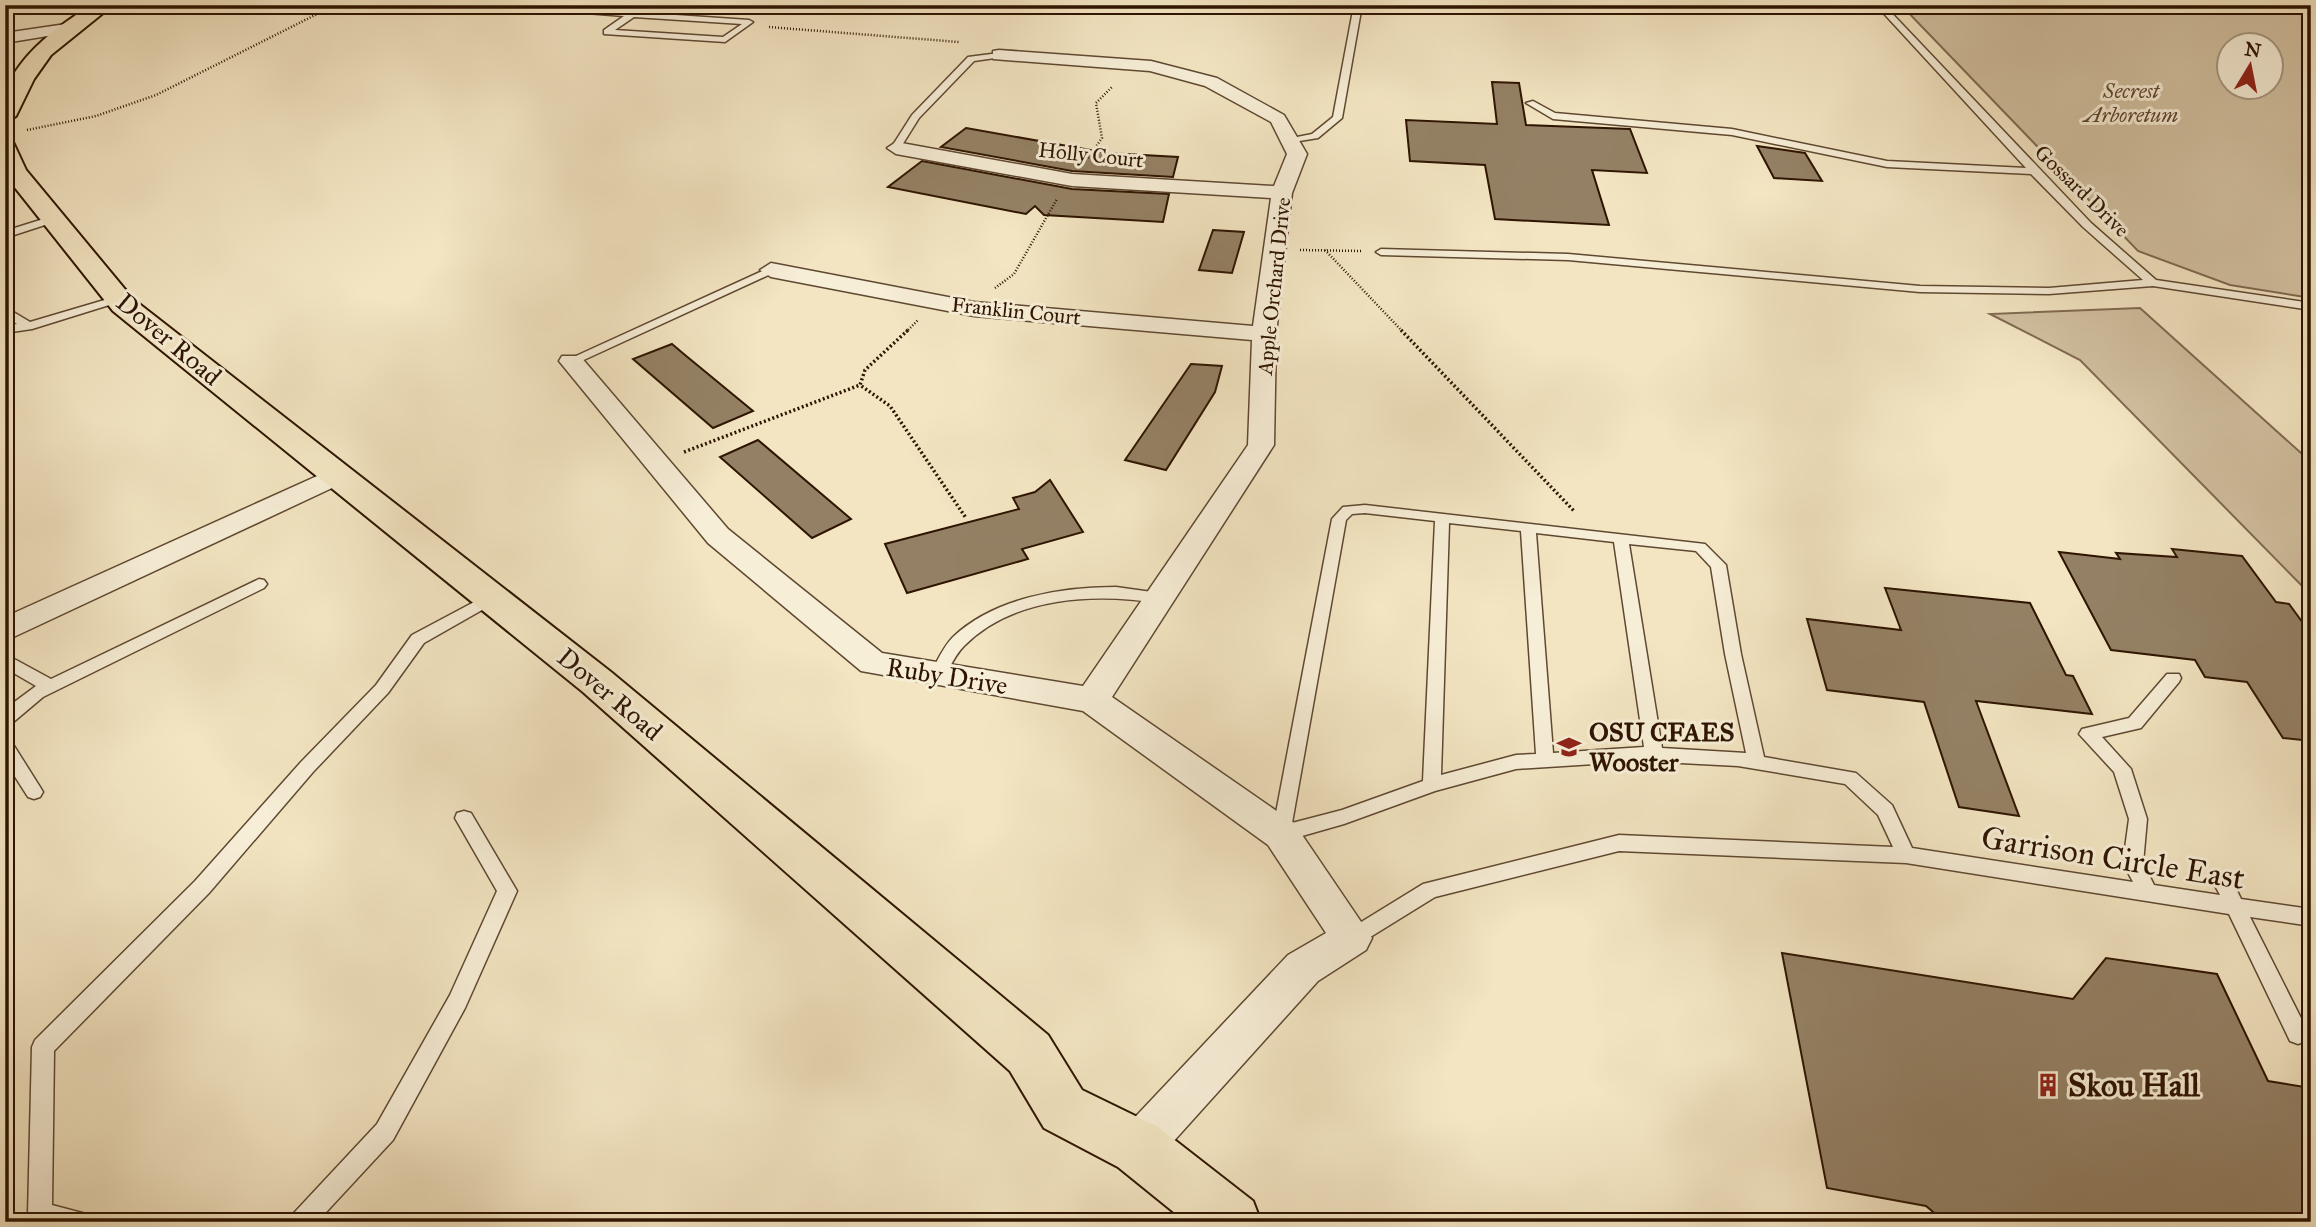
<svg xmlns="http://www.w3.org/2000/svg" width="2316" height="1227" font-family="'IM FELL Great Primer',serif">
	<rect width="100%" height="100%" fill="#f3e5c2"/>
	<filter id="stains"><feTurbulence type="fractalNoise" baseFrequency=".00286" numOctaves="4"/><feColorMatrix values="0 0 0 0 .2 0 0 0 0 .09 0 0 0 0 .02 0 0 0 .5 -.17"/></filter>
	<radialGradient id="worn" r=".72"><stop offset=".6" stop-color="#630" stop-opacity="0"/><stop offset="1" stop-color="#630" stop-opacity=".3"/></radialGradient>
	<g fill="#d2c1a1" stroke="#806a51" stroke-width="2" fill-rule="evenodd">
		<path d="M 1901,5 L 2311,5 L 2311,298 L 2230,285 L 2138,251 ZM 2228,46 L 2270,46 L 2270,88 L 2228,88 Z"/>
		<path d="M 2140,308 L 2311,462 L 2311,595 L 2080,360 L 1990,314 Z"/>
	</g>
	<g fill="#948165" stroke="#2e1401" stroke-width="2">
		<path d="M 1492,82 L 1519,83 L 1526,125 L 1630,129 L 1647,173 L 1592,170 L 1609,225 L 1495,219 L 1485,165 L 1410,161 L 1406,120 L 1497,124 Z"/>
		<path d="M 966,128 L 1107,153 L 1178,157 L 1173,177 L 1072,171 L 941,147 Z"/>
		<path d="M 1757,146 L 1805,153 L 1822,181 L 1774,178 Z"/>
		<path d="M 922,161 L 1072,189 L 1169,194 L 1163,222 L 1044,215 L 1035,206 L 1026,214 L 888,187 Z"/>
		<path d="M 1213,230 L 1244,232 L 1232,273 L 1199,270 Z"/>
		<path d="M 672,344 L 685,355 L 753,411 L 713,428 L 633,359 Z"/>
		<path d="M 1191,364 L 1222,366 L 1215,392 L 1166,470 L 1125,460 Z"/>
		<path d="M 758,440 L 851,519 L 812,538 L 720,457 Z"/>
		<path d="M 1050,480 L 1083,532 L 1022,549 L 1028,559 L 907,593 L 885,544 L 1019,509 L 1013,498 L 1035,492 Z"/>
		<path d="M 2172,549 L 2242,556 L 2276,602 L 2289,604 L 2311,634 L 2311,741 L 2283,738 L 2247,682 L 2205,677 L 2195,660 L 2111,650 L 2059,552 L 2120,559 L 2116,553 L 2177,557 Z"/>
		<path d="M 1885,588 L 2030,603 L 2066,675 L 2073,676 L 2092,714 L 1976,701 L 2019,816 L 1959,807 L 1924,702 L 1827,690 L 1807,619 L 1901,630 Z"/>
		<path d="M 1782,953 L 2073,999 L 2106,958 L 2217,974 L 2268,1081 L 2311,1088 L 2311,1222 L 1945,1222 L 1926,1206 L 1827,1188 Z"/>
	</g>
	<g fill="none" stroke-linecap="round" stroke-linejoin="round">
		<g stroke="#5f4831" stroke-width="3">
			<g id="service">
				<path d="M 485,5 L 528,5 L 749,20 L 753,22 L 725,42 L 604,34 L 604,30 L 624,16 ZM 634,17 L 742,24 L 723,37 L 615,30 Z"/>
				<path d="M 1354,5 L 1362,5 L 1342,118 L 1318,138 L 1287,143 L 1287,139 L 1312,134 L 1333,117 Z"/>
				<path d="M 1876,5 L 1884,5 L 2091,223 L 2156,280 L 2311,303 L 2311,310 L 2153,286 L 2049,294 L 1920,292 L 1568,260 L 1381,255 L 1376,252 L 1381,249 L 1568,254 L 1920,286 L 2049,288 L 2143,280 L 2083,227 L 2031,174 L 1887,167 L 1732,135 L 1553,119 L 1526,103 L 1533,101 L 1555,113 L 1732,129 L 1887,161 L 2026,168 Z"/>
				<path d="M 999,53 L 1003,55 L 1002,57 L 974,61 L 919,118 L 899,150 L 893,150 L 891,148 L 912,115 L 968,57 Z"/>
				<path d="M 53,216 L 57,217 L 57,221 L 5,238 L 5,231 Z"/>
				<path d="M 771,267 L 775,268 L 775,272 L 575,364 L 571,365 L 565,361 Z"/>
				<path d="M 118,296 L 122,297 L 122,301 L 32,329 L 5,333 L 5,325 L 17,324 L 5,316 L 5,307 L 30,322 Z"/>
				<path d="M 1365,505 L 1705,544 L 1726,565 L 1741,654 L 1764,757 L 1856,773 L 1892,805 L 1912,848 L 2133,882 L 2123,863 L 2129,819 L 2114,772 L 2079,734 L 2082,729 L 2129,718 L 2167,674 L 2179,674 L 2181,678 L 2179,682 L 2141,728 L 2102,737 L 2131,769 L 2147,819 L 2143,863 L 2154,885 L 2220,895 L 2213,882 L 2216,876 L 2223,874 L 2230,876 L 2241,899 L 2311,909 L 2311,926 L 2250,917 L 2309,1034 L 2306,1041 L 2298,1044 L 2290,1041 L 2229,914 L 1906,863 L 1619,851 L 1435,897 L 1359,944 L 1352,947 L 1345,944 L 1342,938 L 1345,932 L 1423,884 L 1619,835 L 1893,847 L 1878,815 L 1845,784 L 1738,766 L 1642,761 L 1516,769 L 1435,791 L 1344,824 L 1281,842 L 1274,839 L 1272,834 L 1332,519 L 1343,507 ZM 1365,513 L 1435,521 L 1423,781 L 1342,810 L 1292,823 L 1346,520 L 1352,514 ZM 1449,523 L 1521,531 L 1536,754 L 1516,755 L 1441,775 ZM 1536,533 L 1614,542 L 1644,747 L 1553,753 ZM 1629,544 L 1696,551 L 1711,567 L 1725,654 L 1746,753 L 1662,748 Z"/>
				<path d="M 259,579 L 264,580 L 267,584 L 264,588 L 43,697 L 11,724 L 5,725 L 5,709 L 36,686 L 5,668 L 5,654 L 51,679 Z"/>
				<path d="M 1116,587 L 1159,593 L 1167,598 L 1159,603 C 1095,593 1013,596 964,646 C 955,655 950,667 944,678 L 932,678 L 930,674 C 937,662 943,647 953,637 C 994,598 1061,587 1116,587 Z"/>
				<path d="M 491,593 L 496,594 L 499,598 L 496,602 L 424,643 L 388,693 L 313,772 L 209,893 L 54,1051 L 52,1205 L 86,1214 L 90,1222 L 31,1222 L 28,1214 L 32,1047 L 35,1040 L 195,881 L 301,762 L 376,685 L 412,635 Z"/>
				<path d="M 5,739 L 11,741 L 40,787 L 43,792 L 40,797 L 34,799 L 28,797 L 5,761 Z"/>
				<path d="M 464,811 L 471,813 L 517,891 L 465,1008 L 393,1140 L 317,1222 L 289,1222 L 293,1214 L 377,1124 L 450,995 L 497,891 L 455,818 L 457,813 Z"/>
			</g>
		</g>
		<g stroke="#5f4831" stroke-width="3">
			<g id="minor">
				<path d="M 66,24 L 72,26 L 72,32 L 5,43 L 5,33 Z"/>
				<path d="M 999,50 L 1151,61 L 1217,78 L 1284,115 L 1307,154 L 1292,193 L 1276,334 L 1274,445 L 1112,697 L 1294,823 L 1372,938 L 1366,950 L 1318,981 L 1154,1163 L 1138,1170 L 1122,1163 L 1115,1147 L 1122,1131 L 1288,955 L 1326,933 L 1268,845 L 1083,711 L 861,671 L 708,543 L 559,361 L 562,356 L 580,356 L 728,529 L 882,653 L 1083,686 L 1248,445 L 1252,340 L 974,316 L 771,277 L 760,270 L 771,263 L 974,302 L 1253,326 L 1271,198 L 1072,186 L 896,154 L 887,148 L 896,142 L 1072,174 L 1274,186 L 1287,154 L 1271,122 L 1205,86 L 1150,71 L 993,59 L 993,51 Z"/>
				<path d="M 337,467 L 347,469 L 351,475 L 347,481 L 5,641 L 5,617 Z"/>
			</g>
		</g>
		<g stroke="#2e1401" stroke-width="4">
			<g id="primary">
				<path d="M 91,5 L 113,5 L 51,55 L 34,79 L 16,116 L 5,123 C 5,113 3,99 6,90 C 21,52 59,26 91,5 Z"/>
				<path d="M 5,140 L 13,142 L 26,170 L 133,299 L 611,672 L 1048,1035 L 1082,1090 L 1158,1127 L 1253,1201 L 1261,1222 L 1186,1222 L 1118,1167 L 1044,1128 L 1010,1071 L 583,692 L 113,311 L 5,175 Z"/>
			</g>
		</g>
		<g stroke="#2e1401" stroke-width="2.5" stroke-dasharray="1 2" stroke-linecap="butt">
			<path d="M 329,11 L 352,5"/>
			<path d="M 769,27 L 959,42"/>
			<path d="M 27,130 L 96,116 L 156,95 L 335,5"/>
			<path d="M 1088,158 L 1102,138 L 1096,103 L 1113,86"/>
			<path d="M 1300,250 L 1362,251"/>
			<path d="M 1325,250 L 1403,332"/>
			<path d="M 995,288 L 1014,274 L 1057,199"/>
			<path d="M 906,332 L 918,320"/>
		</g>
		<g stroke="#2e1401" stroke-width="3.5" stroke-dasharray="2 2.5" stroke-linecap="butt">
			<path d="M 908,330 L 865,370 L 860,385 L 890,406 L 966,518"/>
			<path d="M 1401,330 L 1575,512"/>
			<path d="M 684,452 L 860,385"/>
		</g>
		<use href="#service" fill="#f7eed7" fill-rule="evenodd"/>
		<use href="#minor" fill="#f7eed7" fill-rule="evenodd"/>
		<use href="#primary" fill="#f3e5c2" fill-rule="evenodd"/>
	</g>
	<defs>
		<g id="university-bare" transform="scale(1.89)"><path d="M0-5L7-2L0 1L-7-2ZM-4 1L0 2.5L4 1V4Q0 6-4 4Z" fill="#8f2418" stroke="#f7eed7" stroke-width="2.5" paint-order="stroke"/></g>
		<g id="building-bare" transform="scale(1.89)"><path d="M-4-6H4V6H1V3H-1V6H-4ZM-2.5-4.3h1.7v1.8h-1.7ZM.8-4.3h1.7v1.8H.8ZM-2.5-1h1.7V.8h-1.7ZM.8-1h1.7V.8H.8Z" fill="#8f2418" stroke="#f7eed7" stroke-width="2.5" paint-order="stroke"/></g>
	</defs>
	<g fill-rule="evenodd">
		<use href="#university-bare" x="1569" y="747"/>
		<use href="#building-bare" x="2048" y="1085"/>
	</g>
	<g text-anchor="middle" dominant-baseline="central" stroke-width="6" stroke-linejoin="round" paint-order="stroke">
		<g font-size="21" font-style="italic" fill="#5f4831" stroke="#f7eed7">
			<text x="2131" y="91">Secrest<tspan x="2131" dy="24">Arboretum</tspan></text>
		</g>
		<g font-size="21" fill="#2e1401" stroke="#f7eed7">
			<text transform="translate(1091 155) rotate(6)">Holly Court</text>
			<text transform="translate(2082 191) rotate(44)">Gossard Drive</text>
			<text transform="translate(1274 286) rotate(-84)">Apple Orchard Drive</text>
			<text transform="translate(1016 311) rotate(6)">Franklin Court</text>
		</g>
		<g font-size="26" fill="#2e1401" stroke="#f7eed7">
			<text transform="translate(169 339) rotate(40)">Dover Road</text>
			<text transform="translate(947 676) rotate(9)">Ruby Drive</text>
			<text transform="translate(610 694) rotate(40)">Dover Road</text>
		</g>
		<g font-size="26" font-weight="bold" fill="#2e1401" stroke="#f7eed7" text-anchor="start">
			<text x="1589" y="732">OSU CFAES<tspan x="1589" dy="30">Wooster</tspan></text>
		</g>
		<g font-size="32" fill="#2e1401" stroke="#f7eed7">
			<text transform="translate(2113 858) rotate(9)">Garrison Circle East</text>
		</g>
		<g font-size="32" font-weight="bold" fill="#2e1401" stroke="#f7eed7" text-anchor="start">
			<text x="2068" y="1085">Skou Hall</text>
		</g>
	</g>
	<rect width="2316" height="1227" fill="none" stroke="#f3e5c2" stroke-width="28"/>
	<rect x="7" y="7" width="2302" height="1213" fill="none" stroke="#2e1401" stroke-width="3.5"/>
	<rect x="14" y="14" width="2288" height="1199" fill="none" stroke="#2e1401" stroke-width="2"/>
	<g transform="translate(2250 66) rotate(10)"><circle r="33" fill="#f7eed7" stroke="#a79781" stroke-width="2"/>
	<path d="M0-5L12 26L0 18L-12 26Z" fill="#8f2418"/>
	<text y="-10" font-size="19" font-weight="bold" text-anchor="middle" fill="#2e1401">N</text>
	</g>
	<rect width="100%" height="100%" filter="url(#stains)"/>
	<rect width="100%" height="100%" fill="url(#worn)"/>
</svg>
